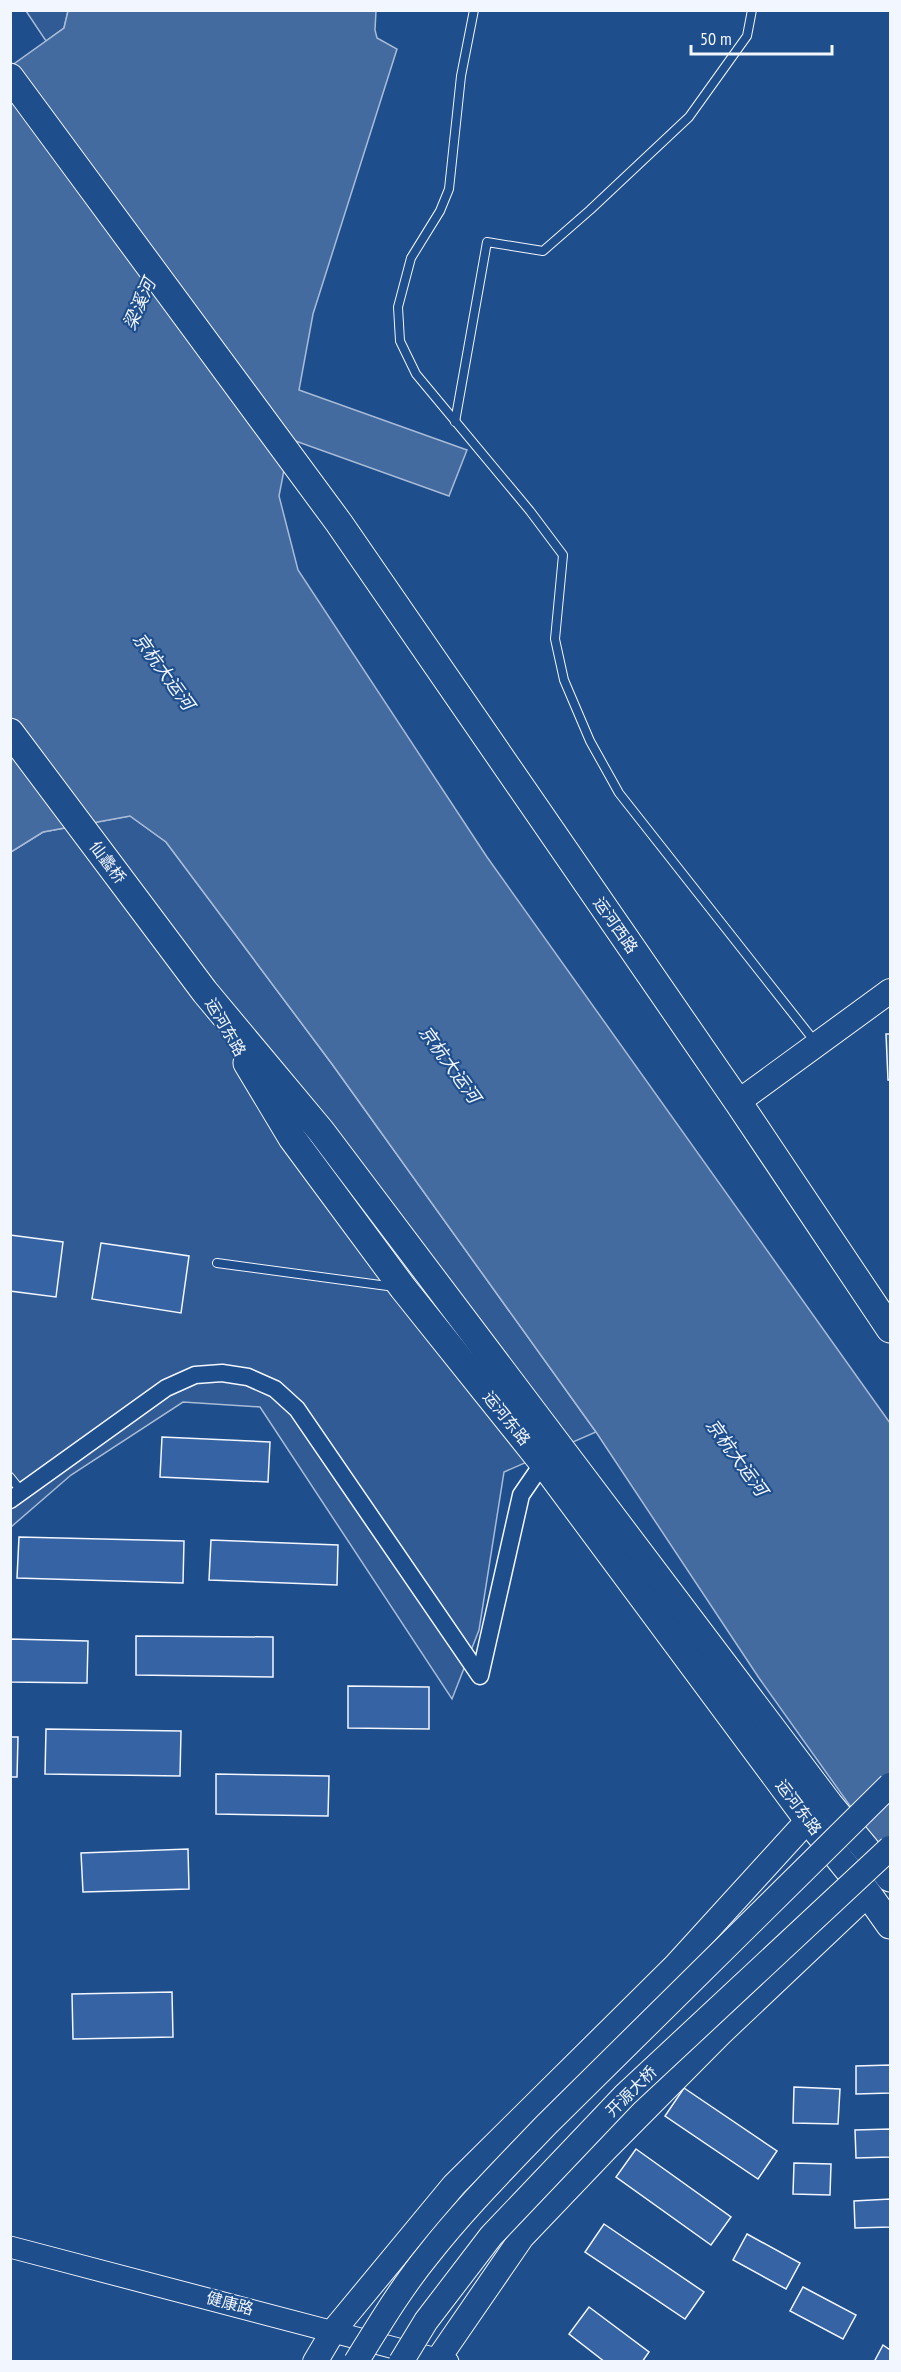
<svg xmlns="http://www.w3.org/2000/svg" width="901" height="2372" font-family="'PT Sans Narrow','Noto Sans SC',sans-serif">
	<rect width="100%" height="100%" fill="#1f4e8c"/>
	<g fill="#305b95" stroke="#a8bbd7" stroke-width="1.5">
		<path d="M 26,11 L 68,11 L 64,28 L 46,41 Z"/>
		<path d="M 130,816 L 166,842 L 332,1064 L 596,1432 L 504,1472 L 479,1630 L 452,1699 L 260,1407 L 183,1402 L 71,1475 L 11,1527 L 11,852 L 43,832 Z"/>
	</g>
	<path fill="#446ba0" stroke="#a8bbd7" stroke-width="1.5" d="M 68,11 L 376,11 L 375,30 L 377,38 L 397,49 L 313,314 L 299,390 L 467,450 L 449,496 L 290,439 L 279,496 L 298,570 L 487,857 L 890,1423 L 890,1862 L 759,1678 L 596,1432 L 332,1064 L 166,842 L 130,816 L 43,832 L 11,852 L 11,66 L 64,28 Z"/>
	<g fill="#3563a3" stroke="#f2f6ff" stroke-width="1.5">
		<path d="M 886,1034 L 890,1034 L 890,1080 L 888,1080 Z"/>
		<path d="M 10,1235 L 63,1242 L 56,1297 L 10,1291 Z"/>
		<path d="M 101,1243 L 189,1256 L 181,1313 L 92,1299 Z"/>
		<path d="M 162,1437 L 270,1442 L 268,1482 L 160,1477 Z"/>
		<path d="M 19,1537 L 184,1541 L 183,1583 L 17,1578 Z"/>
		<path d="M 211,1540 L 338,1545 L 337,1585 L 209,1580 Z"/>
		<path d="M 136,1636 L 273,1637 L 273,1677 L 136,1675 Z"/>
		<path d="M 10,1639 L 88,1641 L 87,1683 L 10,1682 Z"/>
		<path d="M 348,1686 L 429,1687 L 429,1729 L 348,1728 Z"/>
		<path d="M 46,1729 L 181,1731 L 180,1776 L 45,1774 Z"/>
		<path d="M 10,1737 L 18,1737 L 17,1777 L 10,1777 Z"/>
		<path d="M 216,1774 L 329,1776 L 328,1816 L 216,1814 Z"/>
		<path d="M 188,1849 L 189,1889 L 83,1892 L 81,1853 Z"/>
		<path d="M 172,1992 L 173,2037 L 73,2039 L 72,1994 Z"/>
		<path d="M 890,2065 L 890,2093 L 856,2094 L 856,2066 Z"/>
		<path d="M 794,2087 L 840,2089 L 838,2124 L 793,2123 Z"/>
		<path d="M 684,2088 L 777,2151 L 758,2179 L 665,2116 Z"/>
		<path d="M 890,2129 L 890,2157 L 856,2158 L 855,2130 Z"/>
		<path d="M 636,2149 L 731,2217 L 711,2245 L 616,2177 Z"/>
		<path d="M 794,2163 L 831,2164 L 830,2195 L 793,2194 Z"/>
		<path d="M 890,2199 L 890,2227 L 855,2228 L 854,2201 Z"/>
		<path d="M 604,2224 L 704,2292 L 685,2319 L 585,2252 Z"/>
		<path d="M 747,2234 L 800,2263 L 786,2289 L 733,2260 Z"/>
		<path d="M 803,2287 L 856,2315 L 843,2339 L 790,2311 Z"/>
		<path d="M 589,2307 L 649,2352 L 642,2362 L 605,2362 L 569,2334 Z"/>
		<path d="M 883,2345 L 890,2350 L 890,2362 L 874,2362 Z"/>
	</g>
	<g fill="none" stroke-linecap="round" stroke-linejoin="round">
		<g stroke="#f2f6ff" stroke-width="10">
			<g id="service">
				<path d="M 474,10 L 461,76 L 449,189 L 440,211 L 411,258 L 398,307 L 400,341 L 416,374 L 530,511 L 563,555 L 555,639 L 564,680 L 590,741 L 619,793 L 816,1043"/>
				<path d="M 455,422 L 487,242 L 543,251 L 590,210 L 689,117 L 747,36 L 752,10"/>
				<path d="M 217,1263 L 395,1287"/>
				<path d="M 10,1477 L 22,1492"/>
			</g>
		</g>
		<g stroke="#f2f6ff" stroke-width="19">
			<path id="minor" d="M 10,1500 L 166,1388 L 195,1375 L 222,1373 L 248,1377 L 275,1389 L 297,1409 L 480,1676 L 521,1495 L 543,1463"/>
		</g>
		<g stroke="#f2f6ff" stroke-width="23">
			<path id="tertiary" d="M 10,2247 L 448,2362"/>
		</g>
		<g stroke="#f2f6ff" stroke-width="26">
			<g id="secondary">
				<path d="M 738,1102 L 890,991"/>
				<path d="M 315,2362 L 334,2330 L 454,2185 L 675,1966 L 808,1820"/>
				<path d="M 436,2362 L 522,2237 L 606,2149 L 720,2034 L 868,1894"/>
			</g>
		</g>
		<g stroke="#f2f6ff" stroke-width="29">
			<g id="primary">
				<path d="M 10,77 L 339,523 L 738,1102 L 890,1329"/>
				<path d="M 10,732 L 205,992 L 321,1131 L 829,1804 L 890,1878"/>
				<path d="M 247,1063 L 292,1138 L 403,1288 L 543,1463 L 808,1820 L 868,1894 L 890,1925"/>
			</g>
		</g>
		<use href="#service" stroke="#1f4e8c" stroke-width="8"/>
		<use href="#minor" stroke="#1f4e8c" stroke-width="16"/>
		<use href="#tertiary" stroke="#1f4e8c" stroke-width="21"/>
		<use href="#secondary" stroke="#1f4e8c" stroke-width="24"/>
		<use href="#primary" stroke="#1f4e8c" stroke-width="27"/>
		<g stroke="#f2f6ff" stroke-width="26" stroke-linecap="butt">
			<g id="secondary-bridge">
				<path d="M 356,2362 C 379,2325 401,2288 428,2255 C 464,2209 506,2167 546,2125 L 890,1785"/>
				<path d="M 401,2362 L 426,2321 L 491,2236 L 625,2095 L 890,1848"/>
			</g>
		</g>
		<use href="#secondary-bridge" stroke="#1f4e8c" stroke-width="24"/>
	</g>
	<g text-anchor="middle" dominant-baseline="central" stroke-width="4.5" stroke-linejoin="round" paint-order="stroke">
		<g font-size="16" fill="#f2f6ff" stroke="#1f4e8c">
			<text transform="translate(108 862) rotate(53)">仙蠡桥</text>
			<text transform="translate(616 925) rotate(55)">运河西路</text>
			<text transform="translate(226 1027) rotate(60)">运河东路</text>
			<text transform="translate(507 1418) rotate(51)">运河东路</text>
			<text transform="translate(799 1807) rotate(53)">运河东路</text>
			<text transform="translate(631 2091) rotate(-45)">开源大桥</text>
			<text transform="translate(230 2303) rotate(15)">健康路</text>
		</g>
		<g font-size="18" font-style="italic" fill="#f2f6ff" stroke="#1f4e8c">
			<text transform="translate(139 304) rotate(-66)">梁溪河</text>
			<text transform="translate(164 671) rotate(54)">京杭大运河</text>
			<text transform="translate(450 1064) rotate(54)">京杭大运河</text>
			<text transform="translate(737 1457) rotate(54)">京杭大运河</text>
		</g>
	</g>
	<rect width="901" height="2372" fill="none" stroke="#f2f6ff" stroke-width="24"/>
	<path d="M691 45v9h141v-9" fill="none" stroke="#f2f6ff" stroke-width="3"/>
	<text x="700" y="45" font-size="18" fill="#f2f6ff" stroke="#1f4e8c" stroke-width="4.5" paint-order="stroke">50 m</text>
</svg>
